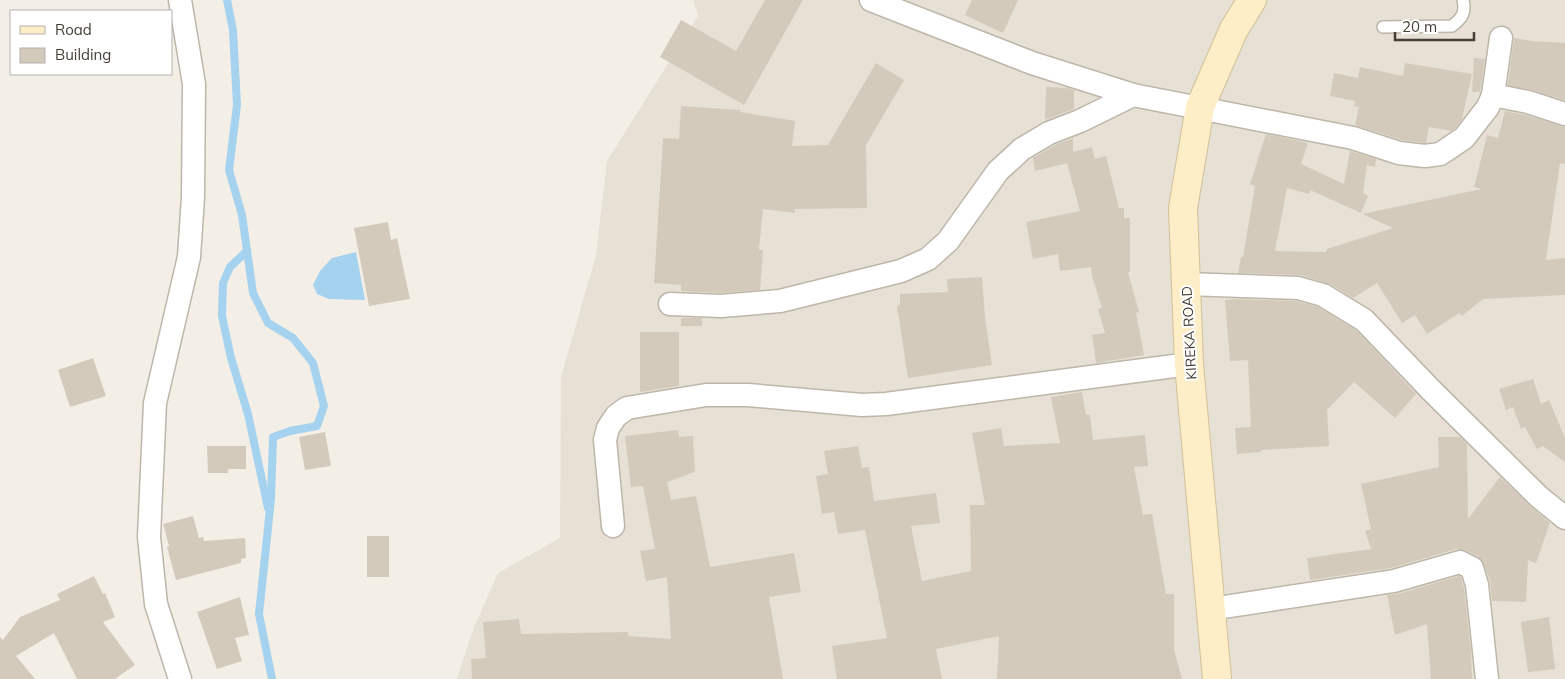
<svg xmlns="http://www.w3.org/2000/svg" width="1565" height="679" font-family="Mulish,sans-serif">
	<rect width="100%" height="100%" fill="#f3efe7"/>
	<path fill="#e6e0d5" d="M 693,0 L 1565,0 L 1565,679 L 457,679 L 473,630 L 498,573 L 560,538 L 561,377 L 596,255 L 607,161 L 698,16 Z"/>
	<path fill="#a5d2ee" d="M 356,252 L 365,300 L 329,299 L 317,294 L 313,285 L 320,271 L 332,258 Z"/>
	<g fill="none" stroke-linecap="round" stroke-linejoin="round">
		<g stroke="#a5d2ee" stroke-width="8">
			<path d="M 227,0 L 233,30 L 237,105 L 229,170 L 242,215 L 253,293 L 268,323 L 293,338 L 313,363 L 324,406 L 317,426 L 290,431 L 273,437 L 271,499 L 259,614 L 272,679"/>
			<path d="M 247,251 L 230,267 L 223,283 L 222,316 L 231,358 L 248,414 L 268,508"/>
		</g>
	</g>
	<g fill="#d4cabc">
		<path d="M 765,0 L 803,0 L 744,105 L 660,57 L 681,20 L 736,51 Z"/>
		<path d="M 972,0 L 1018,0 L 1003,33 L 965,15 Z"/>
		<path d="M 1514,38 L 1531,41 L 1565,43 L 1565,100 L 1532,90 L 1508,85 Z"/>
		<path d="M 1474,58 L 1485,59 L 1480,92 L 1472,92 Z"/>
		<path d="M 876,63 L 904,80 L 866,145 L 867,208 L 795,209 L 795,213 L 763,209 L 759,250 L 763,250 L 760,290 L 721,293 L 681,291 L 681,285 L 654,283 L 663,138 L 679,139 L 681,106 L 741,110 L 740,112 L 795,121 L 792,146 L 828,145 Z"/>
		<path d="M 1405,63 L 1472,74 L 1462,119 L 1455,128 L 1451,131 L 1429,127 L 1426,143 L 1402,140 L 1355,125 L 1359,107 L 1354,106 L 1355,101 L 1330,96 L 1334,73 L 1358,78 L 1360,67 L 1403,76 Z"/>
		<path d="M 1046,87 L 1067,88 L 1074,90 L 1074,109 L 1045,120 Z"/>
		<path d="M 1505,111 L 1525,115 L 1565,127 L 1565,164 L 1560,163 L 1546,260 L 1565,258 L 1565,295 L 1483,299 L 1462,316 L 1459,313 L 1427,334 L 1415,315 L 1402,323 L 1377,283 L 1353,298 L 1330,284 L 1301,275 L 1238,273 L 1241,257 L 1243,257 L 1255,186 L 1250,184 L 1266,134 L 1308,143 L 1301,164 L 1344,184 L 1350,151 L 1376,159 L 1375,167 L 1367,165 L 1363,193 L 1368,196 L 1361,213 L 1310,190 L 1309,194 L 1287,188 L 1275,251 L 1326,252 L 1327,249 L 1393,228 L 1362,214 L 1482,189 L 1474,187 L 1487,135 L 1498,138 Z"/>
		<path d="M 1073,138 L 1073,152 L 1092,147 L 1095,159 L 1106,156 L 1119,208 L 1124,208 L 1124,218 L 1130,218 L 1130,272 L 1128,272 L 1139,312 L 1136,313 L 1144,355 L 1096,363 L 1092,335 L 1105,333 L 1098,309 L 1102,308 L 1092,276 L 1091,267 L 1060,271 L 1058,254 L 1033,259 L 1026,222 L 1080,211 L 1067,163 L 1035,171 L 1033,158 L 1055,145 Z"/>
		<path d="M 388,222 L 391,240 L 397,238 L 410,299 L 369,306 L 354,228 Z"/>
		<path d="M 982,277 L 985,317 L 992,365 L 908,378 L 897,306 L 900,305 L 900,294 L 948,292 L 947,279 Z"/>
		<path d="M 1234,299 L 1296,301 L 1318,307 L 1356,330 L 1416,394 L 1395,418 L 1354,382 L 1327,410 L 1329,446 L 1261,450 L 1261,452 L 1237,454 L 1235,428 L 1251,427 L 1248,360 L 1230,361 L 1225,300 Z"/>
		<rect x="681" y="318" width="21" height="8"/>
		<path d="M 640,332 L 679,332 L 679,386 L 640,392 Z"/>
		<path d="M 93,358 L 106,396 L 70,407 L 58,370 Z"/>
		<path d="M 1533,379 L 1541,404 L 1549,400 L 1565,438 L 1565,462 L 1543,446 L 1537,449 L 1525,427 L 1521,429 L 1513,407 L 1506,410 L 1499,389 Z"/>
		<path d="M 1082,392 L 1086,415 L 1090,415 L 1093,440 L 1145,435 L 1148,466 L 1134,467 L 1143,515 L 1152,514 L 1166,594 L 1174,594 L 1174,650 L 1182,679 L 997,679 L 999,636 L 936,649 L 942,679 L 837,679 L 832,646 L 887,638 L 865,530 L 838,534 L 834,512 L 822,514 L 816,476 L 828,474 L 824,451 L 858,446 L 862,468 L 869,467 L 874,501 L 936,493 L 940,523 L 911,526 L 922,581 L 971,571 L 970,505 L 985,505 L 972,433 L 1001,428 L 1004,446 L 1060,443 L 1051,397 Z"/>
		<path d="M 678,430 L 679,437 L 693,436 L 695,472 L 667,482 L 671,500 L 696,496 L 710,567 L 794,553 L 801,592 L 769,597 L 783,679 L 472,679 L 471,659 L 486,658 L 483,622 L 519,619 L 521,634 L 628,632 L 628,636 L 671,639 L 667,577 L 646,581 L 640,551 L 655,549 L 643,486 L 631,487 L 625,436 Z"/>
		<path d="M 325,432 L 331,466 L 305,470 L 299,437 Z"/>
		<path d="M 1438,437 L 1460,437 L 1467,444 L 1468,519 L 1500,477 L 1529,505 L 1550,523 L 1536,563 L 1528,560 L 1526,602 L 1492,601 L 1490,581 L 1484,564 L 1478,556 L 1465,550 L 1456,549 L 1391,568 L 1310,580 L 1307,558 L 1371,549 L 1365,531 L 1371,529 L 1361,484 L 1439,467 Z"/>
		<path d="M 207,446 L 246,446 L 246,469 L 228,469 L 228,473 L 208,473 Z"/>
		<path d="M 193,516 L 199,538 L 203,537 L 204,541 L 245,538 L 246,558 L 241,559 L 241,563 L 176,580 L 167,547 L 169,546 L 163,524 Z"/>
		<rect x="367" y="536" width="22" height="41"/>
		<path d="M 94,576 L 103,594 L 105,593 L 115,617 L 103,622 L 135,665 L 115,679 L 77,679 L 54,633 L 16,656 L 35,679 L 0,679 L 0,637 L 3,640 L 20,617 L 60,600 L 57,594 Z"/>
		<path d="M 1459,576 L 1461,577 L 1464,588 L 1471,652 L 1472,679 L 1431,679 L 1427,624 L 1395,635 L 1387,595 L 1398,594 Z"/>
		<path d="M 240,597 L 249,635 L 235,638 L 242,661 L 217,669 L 197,612 Z"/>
		<path d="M 1549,617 L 1555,669 L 1528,672 L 1521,622 Z"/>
	</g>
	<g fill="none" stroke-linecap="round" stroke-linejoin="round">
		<g stroke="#beb6aa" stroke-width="14">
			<path id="lane" d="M 1383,27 L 1452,26 C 1462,18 1466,13 1463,0"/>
		</g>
		<g stroke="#beb6aa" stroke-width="25">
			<g id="street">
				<path d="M 180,0 L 194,84 L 193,197 L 189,257 L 155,403 L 149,537 L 156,604 L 180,679"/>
				<path d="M 871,0 L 1032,63 L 1133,95"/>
				<path d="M 1493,95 L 1528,102 L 1565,114"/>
				<path d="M 1186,284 L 1298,288 L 1323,295 L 1364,320 L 1431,390 L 1538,496 L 1565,518"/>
				<path d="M 670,304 L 721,306 L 780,301 L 901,271 L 928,259 L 948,241 L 998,171 L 1022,149 L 1049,133 L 1080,121 L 1133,95 L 1353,138 L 1399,153 L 1425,156 L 1440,154 L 1464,138 L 1488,107 L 1493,95 L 1501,38"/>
				<path d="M 613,526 L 605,440 L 608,428 L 616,416 L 627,408 L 706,395 L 748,395 L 862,405 L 886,404 L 1189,364"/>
				<path d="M 1211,609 L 1394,581 L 1460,562 L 1472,568 L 1477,585 L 1487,679"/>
			</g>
		</g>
		<g stroke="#d1c198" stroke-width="30">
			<path id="secondary" d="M 1217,679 L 1189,364 L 1183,208 L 1200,107 L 1234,29 L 1252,0"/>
		</g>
		<use href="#lane" stroke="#fff" stroke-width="11"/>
		<use href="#street" stroke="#fff" stroke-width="22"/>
		<use href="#secondary" stroke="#fdeec7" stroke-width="28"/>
	</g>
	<g text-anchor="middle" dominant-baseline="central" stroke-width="4" stroke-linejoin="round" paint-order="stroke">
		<g font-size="14" fill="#453f36" stroke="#fff">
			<text transform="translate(1189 333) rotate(-93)">KIREKA ROAD</text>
		</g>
	</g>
	<rect x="10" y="10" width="162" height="65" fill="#ffffff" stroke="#b5b2af"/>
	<rect x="20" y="26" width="25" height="8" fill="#fdeec7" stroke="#b5b2af"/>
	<text x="55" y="35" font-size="15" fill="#453f36">Road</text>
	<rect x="20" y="48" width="25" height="15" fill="#d4cabc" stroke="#b5b2af"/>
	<text x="55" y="60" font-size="15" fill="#453f36">Building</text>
	<path d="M1395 32v8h79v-8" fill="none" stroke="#453f36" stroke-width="2.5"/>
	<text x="1402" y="32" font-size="15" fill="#453f36" stroke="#ffffff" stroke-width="4" paint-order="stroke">20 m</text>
</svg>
